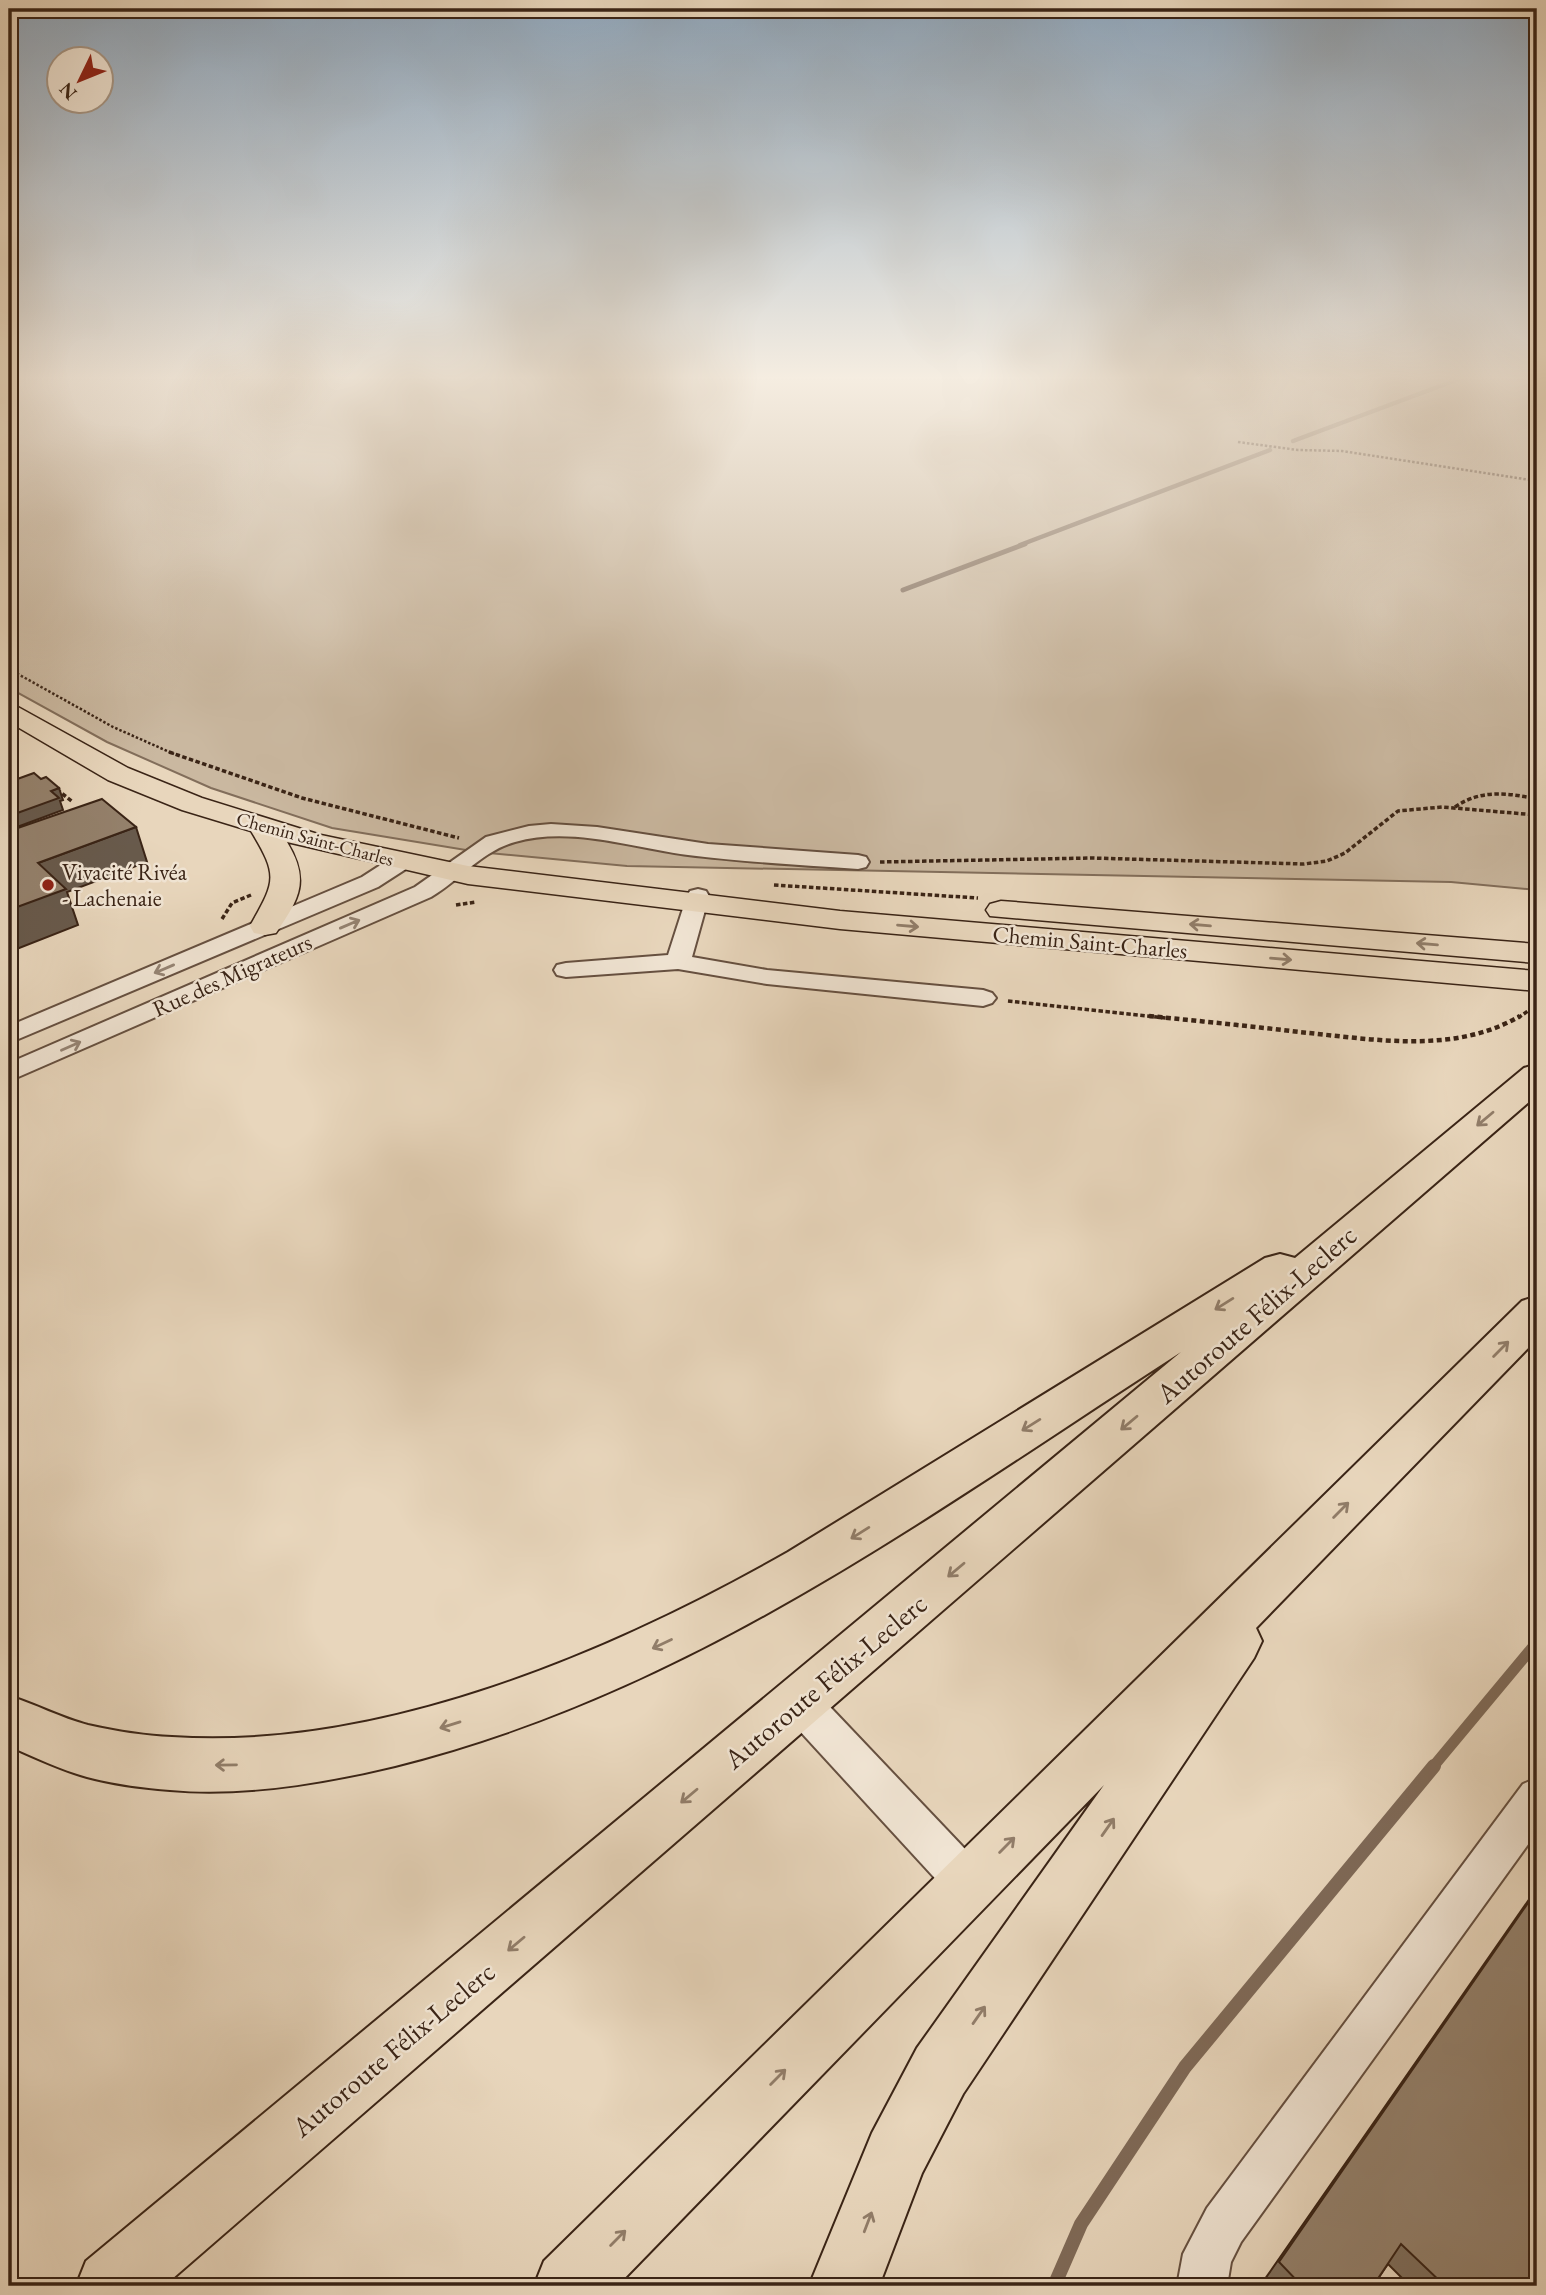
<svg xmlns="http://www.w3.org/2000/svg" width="1546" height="2295" font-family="'EB Garamond',serif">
	<rect width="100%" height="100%" fill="#e8d6bc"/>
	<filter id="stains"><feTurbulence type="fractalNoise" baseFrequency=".00286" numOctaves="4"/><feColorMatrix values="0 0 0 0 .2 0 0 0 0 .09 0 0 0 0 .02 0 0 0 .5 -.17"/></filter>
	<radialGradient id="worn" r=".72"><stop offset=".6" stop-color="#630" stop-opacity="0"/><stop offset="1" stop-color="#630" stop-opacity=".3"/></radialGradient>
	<path fill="#cab8a0" stroke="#826e5b" stroke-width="2" d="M 9,379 L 1537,379 L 1537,890 L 1451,882 L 627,866 L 478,852 L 332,828 L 211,788 L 107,742 L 9,688 Z"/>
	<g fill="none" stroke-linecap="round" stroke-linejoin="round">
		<g stroke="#7f6a58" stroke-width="4.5">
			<path d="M 1293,441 L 1459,379"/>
			<path d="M 1020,545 L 1270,450"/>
		</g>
		<path stroke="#7f6a58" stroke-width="5" d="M 903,590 L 1025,544"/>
		<path stroke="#7f6a58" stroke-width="11" d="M 1432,1768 L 1537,1642"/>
		<path stroke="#7f6a58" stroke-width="14" d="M 1054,2286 L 1081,2224 L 1185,2067 L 1434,1766"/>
		<g stroke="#665040" stroke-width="4">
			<g id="minor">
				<path d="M 551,824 L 597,827 L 708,844 L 858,855 L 866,857 L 869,862 L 866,867 L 858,869 C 801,865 745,862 688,855 C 633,848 571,826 515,842 C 482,851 460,880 431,897 L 9,1081 L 9,1063 L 415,887 L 486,837 L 529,826 Z"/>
				<path d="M 401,855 L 409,857 L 412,862 L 409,867 L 378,887 L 9,1043 L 9,1026 L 362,877 L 393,857 Z"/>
				<path d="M 698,889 L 706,891 L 709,896 L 692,957 L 767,970 L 983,990 L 992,993 L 996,998 L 992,1003 L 983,1006 L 767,984 L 678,969 L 566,977 L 557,975 L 554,970 L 557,965 L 566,963 L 668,955 L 687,896 L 690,891 Z"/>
				<path d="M 800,1685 L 814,1690 L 984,1869 L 990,1884 L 984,1899 L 969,1905 L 954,1899 L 786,1716 L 780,1703 L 786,1690 Z"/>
				<path d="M 1537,1778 L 1537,1832 L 1241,2242 L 1231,2262 L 1227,2286 L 1177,2286 L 1183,2254 L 1207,2208 L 1523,1784 Z"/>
			</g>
		</g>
		<g stroke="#3a2416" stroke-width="3">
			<g id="major">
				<path d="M 9,704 L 18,707 L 128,768 L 202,798 L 321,835 L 468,866 L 840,911 L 1537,971 L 1537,991 L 840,929 L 468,884 L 287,842 C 310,880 300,898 276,933 L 265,935 L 254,933 L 250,926 C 275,881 279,877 251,831 L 182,810 L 108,780 L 9,722 Z"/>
				<path d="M 1001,901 L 1537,944 L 1537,963 L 990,916 L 986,910 L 990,904 Z"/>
			</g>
		</g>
		<g stroke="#3a2416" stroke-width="4">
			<g id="highway">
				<path d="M 1537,1064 L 1537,1095 L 164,2286 L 76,2286 L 86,2261 L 1181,1352 C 928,1515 692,1692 395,1766 C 324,1783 243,1797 170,1790 C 144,1788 113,1784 87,1777 C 61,1770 34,1757 9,1746 L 9,1696 C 35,1704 61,1718 88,1725 C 115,1731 145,1736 172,1737 C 380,1751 611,1653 788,1552 L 1265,1258 L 1280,1254 L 1295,1258 L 1524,1068 Z"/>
				<path d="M 1537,1296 L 1537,1339 L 1256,1628 L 1262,1641 L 1254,1658 L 963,2094 L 922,2173 L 879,2286 L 809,2286 L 872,2133 L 917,2048 L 1104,1785 L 617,2286 L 534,2286 L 544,2261 L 1522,1301 Z"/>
			</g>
		</g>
		<g stroke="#3a2416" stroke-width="2.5" stroke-dasharray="2.5 2" stroke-linecap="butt">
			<path d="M 1238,442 L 1298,450 L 1342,451 L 1537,481"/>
			<path d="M 9,669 L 113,727 L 174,754"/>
		</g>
		<g stroke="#3a2416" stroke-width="3.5" stroke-dasharray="4.5 2.5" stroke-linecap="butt">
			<path d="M 169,752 L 302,798 L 459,838"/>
			<path d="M 56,793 L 60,792 L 73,802"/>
			<path d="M 1455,807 C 1481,789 1508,793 1537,799"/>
			<path d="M 880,862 L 1092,858 L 1304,864 L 1327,861 L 1345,853 L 1398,811 L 1442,807 L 1537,815"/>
			<path d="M 774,885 L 978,898"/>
			<path d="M 456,905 L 476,902"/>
			<path d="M 222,919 L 232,903 L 251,895"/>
			<path d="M 1008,1001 L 1166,1018"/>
			<path d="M 1518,1018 L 1535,1006"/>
		</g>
		<path stroke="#3a2416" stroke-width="4.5" stroke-dasharray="5 3.5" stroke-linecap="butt" d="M 1149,1016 C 1199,1021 1249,1026 1299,1032 C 1372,1039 1454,1055 1520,1016"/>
		<use href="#minor" fill="#f0e4d3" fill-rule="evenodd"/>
		<use href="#major" fill="#e8d6bc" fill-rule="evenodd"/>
		<use href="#highway" fill="#e8d6bc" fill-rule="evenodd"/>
	</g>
	<path fill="#7f6f5d" stroke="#3a2416" stroke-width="2" d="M 1537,1888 L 1537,2286 L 1410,2286 L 1388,2264 L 1373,2286 L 1272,2286 L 1265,2279 Z"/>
	<g fill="#685a4c" stroke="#3a2416" stroke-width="2">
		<path d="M 9,746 L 14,760 L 9,762 Z"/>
		<path d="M 59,788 L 63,800 L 60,801 L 63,810 L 9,830 L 9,816 L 51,791 Z"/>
		<path d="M 136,827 L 147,862 L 67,892 L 78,925 L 9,952 L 9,910 L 38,863 Z"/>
	</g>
	<g fill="#94816c" stroke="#3a2416" stroke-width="2">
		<path d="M 34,773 L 41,779 L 46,777 L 59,788 L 51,791 L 59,798 L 9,816 L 9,782 Z"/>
		<path d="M 102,799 L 136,827 L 38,863 L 66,889 L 9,910 L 9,831 Z"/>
		<path d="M 1537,1890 L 1537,2286 L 1445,2286 L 1401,2244 L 1373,2286 L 1302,2286 L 1279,2262 Z"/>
	</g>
	<defs><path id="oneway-shaft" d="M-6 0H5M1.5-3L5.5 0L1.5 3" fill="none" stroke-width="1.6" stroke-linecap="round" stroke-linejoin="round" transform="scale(1.75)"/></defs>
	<g stroke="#958474">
		<use href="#oneway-shaft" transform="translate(350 924) rotate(-23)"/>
		<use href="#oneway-shaft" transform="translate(164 969) rotate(157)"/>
		<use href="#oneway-shaft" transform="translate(71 1046) rotate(-24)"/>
	</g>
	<g stroke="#917d69">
		<use href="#oneway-shaft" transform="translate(1200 925) rotate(-175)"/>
		<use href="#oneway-shaft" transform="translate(908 926) rotate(5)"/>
		<use href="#oneway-shaft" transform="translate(1427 944) rotate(-175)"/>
		<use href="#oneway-shaft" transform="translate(1281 959) rotate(5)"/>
		<use href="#oneway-shaft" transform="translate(1485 1119) rotate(140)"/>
		<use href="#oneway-shaft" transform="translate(1224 1304) rotate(148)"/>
		<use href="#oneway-shaft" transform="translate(1501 1349) rotate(-45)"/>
		<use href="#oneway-shaft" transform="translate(1129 1423) rotate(140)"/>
		<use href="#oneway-shaft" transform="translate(1031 1425) rotate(148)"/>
		<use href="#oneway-shaft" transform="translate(1341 1510) rotate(-45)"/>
		<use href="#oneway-shaft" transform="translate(860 1533) rotate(148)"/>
		<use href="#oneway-shaft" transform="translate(956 1570) rotate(140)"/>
		<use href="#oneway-shaft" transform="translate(662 1644) rotate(155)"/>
		<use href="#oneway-shaft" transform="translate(450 1725) rotate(163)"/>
		<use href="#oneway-shaft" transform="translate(226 1765) rotate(179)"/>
		<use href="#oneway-shaft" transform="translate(689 1796) rotate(140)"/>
		<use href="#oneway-shaft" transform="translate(1108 1827) rotate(-55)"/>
		<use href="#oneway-shaft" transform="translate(1007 1845) rotate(-45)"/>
		<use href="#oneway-shaft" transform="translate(516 1944) rotate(140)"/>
		<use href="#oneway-shaft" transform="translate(979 2015) rotate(-55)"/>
		<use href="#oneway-shaft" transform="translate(778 2077) rotate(-45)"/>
		<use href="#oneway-shaft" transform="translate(868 2222) rotate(-69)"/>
		<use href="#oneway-shaft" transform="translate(618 2238) rotate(-45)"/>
	</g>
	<linearGradient id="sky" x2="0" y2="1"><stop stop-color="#90a9c0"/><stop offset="0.54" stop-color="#f5ede1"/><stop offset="1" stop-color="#f5ede1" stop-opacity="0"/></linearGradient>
	<rect width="1546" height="700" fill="url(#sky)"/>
	<circle fill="#8f2418" stroke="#f0e4d3" stroke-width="2.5" cx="48" cy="885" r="7"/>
	<g text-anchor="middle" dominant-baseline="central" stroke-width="5" stroke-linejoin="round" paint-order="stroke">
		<g font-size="19" fill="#3a2416" stroke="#f0e4d3">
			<text transform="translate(315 839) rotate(15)">Chemin Saint-Charles</text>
		</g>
		<g font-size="23" fill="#3a2416" stroke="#f0e4d3" text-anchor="start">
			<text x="62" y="872">Vivacité Rivéa<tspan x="62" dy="26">- Lachenaie</tspan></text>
		</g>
		<g font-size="23" fill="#3a2416" stroke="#f0e4d3">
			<text transform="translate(1090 942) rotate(5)">Chemin Saint-Charles</text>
			<text transform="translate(232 975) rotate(-24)">Rue des Migrateurs</text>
		</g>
		<g font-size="28" fill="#3a2416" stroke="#f0e4d3">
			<text transform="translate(1256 1314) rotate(-41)">Autoroute Félix-Leclerc</text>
			<text transform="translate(825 1681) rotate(-40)">Autoroute Félix-Leclerc</text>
			<text transform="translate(393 2049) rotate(-40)">Autoroute Félix-Leclerc</text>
		</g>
	</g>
	<rect width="1546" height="2295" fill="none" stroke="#e8d6bc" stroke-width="35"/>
	<rect x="10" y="10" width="1525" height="2274" fill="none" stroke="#3a2416" stroke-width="3.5"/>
	<rect x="18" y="18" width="1511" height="2260" fill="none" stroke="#3a2416" stroke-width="2"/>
	<g transform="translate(80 80) rotate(227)"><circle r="33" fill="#f0e4d3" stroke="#a79787" stroke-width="2"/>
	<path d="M0-5L12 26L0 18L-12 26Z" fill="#8f2418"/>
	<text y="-10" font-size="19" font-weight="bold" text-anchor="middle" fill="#3a2416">N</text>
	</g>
	<rect width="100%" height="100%" filter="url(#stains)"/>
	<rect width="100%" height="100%" fill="url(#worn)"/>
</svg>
